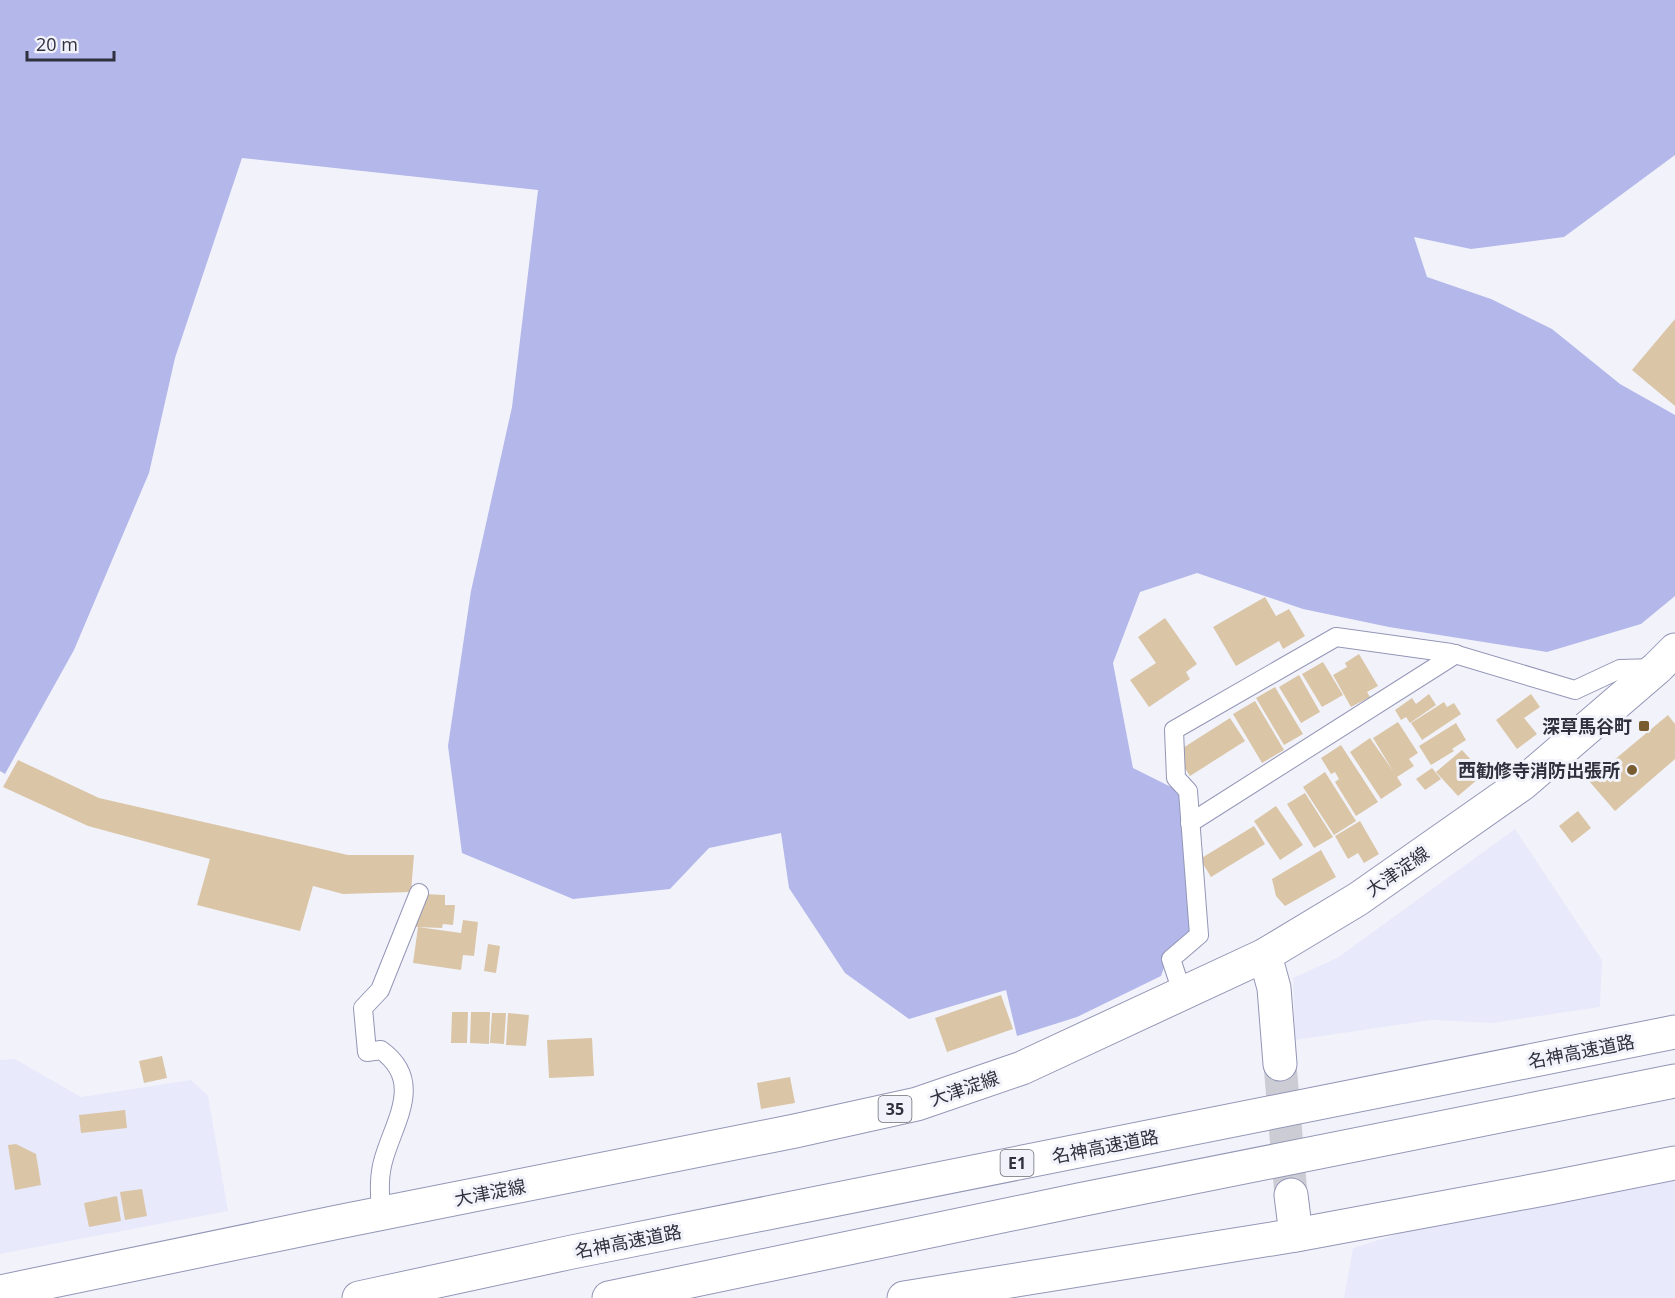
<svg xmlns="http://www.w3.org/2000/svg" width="1675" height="1298" font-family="'Open Sans','Noto Sans JP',sans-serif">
	<rect width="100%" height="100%" fill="#f2f3fa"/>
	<g fill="#e8e9fa">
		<path d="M 1515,829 L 1602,960 L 1600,1007 L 1492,1023 L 1431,1020 L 1295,1040 L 1293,978 L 1337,958 Z"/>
		<path d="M 15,1059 L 81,1097 L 191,1080 L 208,1096 L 228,1211 L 0,1254 L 0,1060 Z"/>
		<path d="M 1675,1179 L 1675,1298 L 1344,1298 L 1353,1248 L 1411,1230 Z"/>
	</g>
	<path fill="#b3b7ea" d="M 0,0 L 1675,0 L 1675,155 L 1564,237 L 1471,249 L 1414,237 L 1427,277 L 1491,299 L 1552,329 L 1620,384 L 1675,415 L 1675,596 L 1641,624 L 1547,652 L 1389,627 L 1303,609 L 1197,573 L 1140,592 L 1113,663 L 1133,768 L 1181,792 L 1192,933 L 1168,956 L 1161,976 L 1077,1017 L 1017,1036 L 1006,990 L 909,1019 L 845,973 L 789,888 L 781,833 L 709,848 L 670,889 L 573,899 L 462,853 L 448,746 L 471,591 L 512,407 L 538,190 L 242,158 L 175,358 L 149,473 L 74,650 L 5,774 L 0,771 Z"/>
	<g fill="#dac5a7">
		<path d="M 1675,319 L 1675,406 L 1632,370 Z"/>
		<path d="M 1265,597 L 1276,616 L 1289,609 L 1305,636 L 1283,649 L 1279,641 L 1236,666 L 1213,627 Z"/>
		<path d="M 1165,618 L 1197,664 L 1186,672 L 1190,679 L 1149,707 L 1130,680 L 1156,663 L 1138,637 Z"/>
		<path d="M 1359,654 L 1378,686 L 1367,692 L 1370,697 L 1351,707 L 1333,675 L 1347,667 L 1345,663 Z"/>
		<path d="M 1323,662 L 1343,695 L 1322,707 L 1302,674 Z"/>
		<path d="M 1299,675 L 1320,712 L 1301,723 L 1279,687 Z"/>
		<path d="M 1275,687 L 1303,734 L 1284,745 L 1256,698 Z"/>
		<path d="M 1429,694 L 1436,705 L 1410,723 L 1406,717 L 1401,720 L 1395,710 L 1412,698 L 1416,704 Z"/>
		<path d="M 1531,694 L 1540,707 L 1524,718 L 1537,734 L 1517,749 L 1496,720 Z"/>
		<path d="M 1255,701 L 1284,750 L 1262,763 L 1233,714 Z"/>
		<path d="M 1444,702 L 1447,707 L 1454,703 L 1461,714 L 1422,740 L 1411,723 Z"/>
		<path d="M 1668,715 L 1675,724 L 1675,759 L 1615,811 L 1589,781 Z"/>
		<path d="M 1230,718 L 1245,741 L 1190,776 L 1175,753 Z"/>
		<path d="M 1398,722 L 1418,753 L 1409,759 L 1414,766 L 1397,777 L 1402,785 L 1381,799 L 1350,752 L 1370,738 L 1393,771 L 1373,738 Z"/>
		<path d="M 1456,723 L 1466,740 L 1452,749 L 1454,751 L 1431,765 L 1419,746 Z"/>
		<path d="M 1341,745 L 1378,802 L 1356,816 L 1335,782 L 1339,779 L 1335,772 L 1331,774 L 1321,758 Z"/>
		<path d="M 1462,750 L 1484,774 L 1458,796 L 1436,772 Z"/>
		<path d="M 18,760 L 99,798 L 348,855 L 414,855 L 411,892 L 343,894 L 313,886 L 300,931 L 197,905 L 210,859 L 88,826 L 3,787 Z"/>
		<path d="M 1432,768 L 1441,779 L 1425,790 L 1416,779 Z"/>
		<path d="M 1325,772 L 1356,821 L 1334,835 L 1303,787 Z"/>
		<path d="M 1305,793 L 1333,837 L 1314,848 L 1287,804 Z"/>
		<path d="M 1276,806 L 1303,845 L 1280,860 L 1254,821 Z"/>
		<path d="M 1578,811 L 1591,828 L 1572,843 L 1559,826 Z"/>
		<path d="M 1360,821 L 1379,854 L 1364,863 L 1358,853 L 1348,859 L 1335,836 Z"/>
		<path d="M 1254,826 L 1265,844 L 1211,877 L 1200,859 Z"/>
		<path d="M 1321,850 L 1336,877 L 1285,906 L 1276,896 L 1272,879 Z"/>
		<path d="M 424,894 L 445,895 L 445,905 L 455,905 L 453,925 L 443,924 L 442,928 L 416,927 L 418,906 L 423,907 Z"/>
		<path d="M 463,920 L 478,922 L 474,956 L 463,955 L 461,970 L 413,963 L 418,927 L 461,933 Z"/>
		<path d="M 488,944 L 500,946 L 496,973 L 484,971 Z"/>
		<path d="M 1001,995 L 1013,1029 L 947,1052 L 935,1018 Z"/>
		<path d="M 452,1012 L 468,1012 L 467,1043 L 451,1043 Z"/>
		<path d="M 471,1012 L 490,1012 L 489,1044 L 470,1043 Z"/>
		<path d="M 492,1013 L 506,1013 L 504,1044 L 490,1043 Z"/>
		<path d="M 508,1013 L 529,1015 L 526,1046 L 506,1045 Z"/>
		<path d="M 592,1038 L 594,1076 L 549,1078 L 547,1040 Z"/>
		<path d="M 162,1056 L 167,1078 L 144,1083 L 139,1061 Z"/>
		<path d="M 790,1077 L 795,1103 L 761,1109 L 757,1083 Z"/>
		<path d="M 125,1110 L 127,1128 L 81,1133 L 79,1115 Z"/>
		<path d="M 16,1144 L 36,1154 L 41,1185 L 15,1190 L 8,1145 Z"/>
		<path d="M 142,1189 L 147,1216 L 125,1220 L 120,1192 Z"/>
		<path d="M 117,1196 L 121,1221 L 89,1227 L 84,1203 Z"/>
	</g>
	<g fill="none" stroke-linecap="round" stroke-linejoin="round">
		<path stroke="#cbccd4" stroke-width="33" stroke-dasharray="33 16" stroke-linecap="butt" d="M 1280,1064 L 1291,1195"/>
		<g stroke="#9396b6" stroke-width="20">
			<g id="service">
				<path d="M 1190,823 L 1456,654"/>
				<path d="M 1182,992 L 1171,959 L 1199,935 L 1188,791 L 1176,778 L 1174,730 L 1336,637 L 1451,653 L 1575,690 L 1620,669 L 1655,668"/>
				<path d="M 381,1213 C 380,1195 378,1177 384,1158 C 395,1120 424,1081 381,1050 L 367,1052 L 363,1008 L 380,990 L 419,893"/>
			</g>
		</g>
		<g stroke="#9396b6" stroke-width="35">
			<g id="minor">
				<path d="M 1265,955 L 1274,988 L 1280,1064"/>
				<path d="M 1291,1195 L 1296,1235"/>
				<path d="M 904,1298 L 1296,1235 L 1549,1188 L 1675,1163"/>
			</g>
		</g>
		<g stroke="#9396b6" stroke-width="35">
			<path id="primary" d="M 0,1292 L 338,1222 L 795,1131 L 917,1104 L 1022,1068 L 1265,955 L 1358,899 L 1522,784 L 1657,668 L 1675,650"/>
		</g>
		<g stroke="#9396b6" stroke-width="35">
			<g id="motorway">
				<path d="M 359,1298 L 572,1252 L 1675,1032"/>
				<path d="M 609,1298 L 1079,1200 L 1675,1081"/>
			</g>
		</g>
		<use href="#service" stroke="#fff" stroke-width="18"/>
		<use href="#minor" stroke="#fff" stroke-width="33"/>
		<use href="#primary" stroke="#fff" stroke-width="33"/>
		<use href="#motorway" stroke="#fff" stroke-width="33"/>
	</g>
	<g fill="#785b2e" stroke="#f2f3fa" stroke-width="2">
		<rect x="1638" y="720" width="12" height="12" rx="3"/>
		<circle cx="1632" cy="770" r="6"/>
	</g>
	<g text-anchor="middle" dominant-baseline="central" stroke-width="6" stroke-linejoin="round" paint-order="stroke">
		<g fill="#f2f3fa" stroke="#6a6b76" stroke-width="1.5">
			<rect x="878.5" y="1096" width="33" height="26" rx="4.5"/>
			<rect x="1000.5" y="1150" width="33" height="26" rx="4.5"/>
		</g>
		<g font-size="16" font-weight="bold" fill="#30313e">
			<text x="895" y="1109">35</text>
			<text x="1017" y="1163">E1</text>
		</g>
		<g font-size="18" font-weight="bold" fill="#30313e" stroke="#f2f3fa" text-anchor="end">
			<text x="1632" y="726">深草馬谷町</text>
			<text x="1620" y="770">西勧修寺消防出張所</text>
		</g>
		<g font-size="18" fill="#30313e" stroke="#f2f3fa">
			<text transform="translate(1397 871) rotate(-35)">大津淀線</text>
			<text transform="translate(1581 1051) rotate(-11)">名神高速道路</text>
			<text transform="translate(964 1088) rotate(-19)">大津淀線</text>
			<text transform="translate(1105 1146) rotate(-11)">名神高速道路</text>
			<text transform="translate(490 1192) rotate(-11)">大津淀線</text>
			<text transform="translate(628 1241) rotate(-11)">名神高速道路</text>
		</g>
	</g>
	<path d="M27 51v9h87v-9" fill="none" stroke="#30313e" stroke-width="3"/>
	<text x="36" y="51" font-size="18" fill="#30313e" stroke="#f2f3fa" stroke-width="4.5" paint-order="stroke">20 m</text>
</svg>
